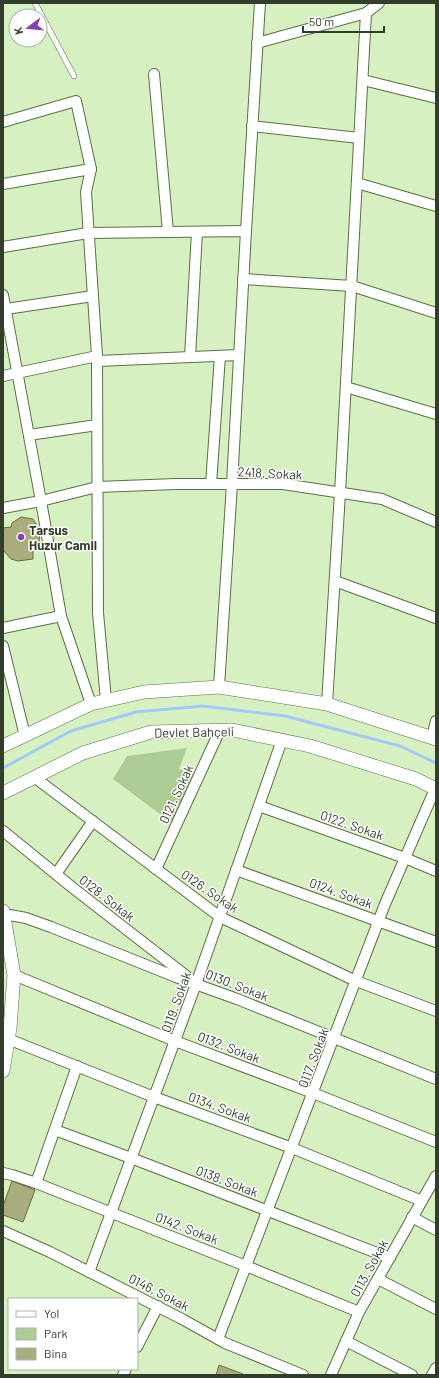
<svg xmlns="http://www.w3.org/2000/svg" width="439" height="1378" font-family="Barlow,sans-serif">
	<rect width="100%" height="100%" fill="#d6f0c2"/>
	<path fill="#adcc93" d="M 187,748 L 179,769 L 194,774 L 172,823 L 113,779 L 127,756 Z"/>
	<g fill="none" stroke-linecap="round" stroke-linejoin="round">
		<path stroke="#a3caf5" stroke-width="3" d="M 3,768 L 71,731 L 136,712 L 203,706 L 285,716 L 400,746 L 436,763"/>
	</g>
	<g fill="#a9ac7c" stroke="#6b6e40">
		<path d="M 21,517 L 33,519 L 40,530 L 39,544 L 33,547 L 33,559 L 18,561 L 11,559 L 3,550 L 3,528 L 11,527 L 12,523 Z"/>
		<path d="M 12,1181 L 35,1190 L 23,1222 L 3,1215 L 3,1206 Z"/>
		<path d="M 219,1365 L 243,1374 L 242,1375 L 216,1375 Z"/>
	</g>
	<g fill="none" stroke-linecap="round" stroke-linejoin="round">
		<g stroke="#5a6f47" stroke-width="6">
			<path id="service" d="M 35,3 L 74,76"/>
		</g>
		<g stroke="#5a6f47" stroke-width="12">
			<g id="minor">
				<path d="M 257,43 L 366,13 L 379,3"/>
				<path d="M 154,74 L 168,232"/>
				<path d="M 363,80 L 436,98"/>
				<path d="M 3,122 L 76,101 L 91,169 L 86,192 L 97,356 L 98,613 L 106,700"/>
				<path d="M 252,126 L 359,138"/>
				<path d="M 357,183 L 436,206"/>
				<path d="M 3,184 L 91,169"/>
				<path d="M 246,231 L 260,3"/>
				<path d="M 3,247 L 88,233 L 246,231 L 232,484 L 219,687"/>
				<path d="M 243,279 L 352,286 L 436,313"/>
				<path d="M 3,295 L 41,501 L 61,616 L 91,704"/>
				<path d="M 6,309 L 93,296"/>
				<path d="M 190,357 L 197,232"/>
				<path d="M 97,361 L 239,355"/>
				<path d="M 3,376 L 97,356"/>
				<path d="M 346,387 L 436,414"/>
				<path d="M 29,435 L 97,425"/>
				<path d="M 211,484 L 220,356"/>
				<path d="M 3,508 L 41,501 L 97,487 L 176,484 L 283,484 L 382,499 L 436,522"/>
				<path d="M 335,581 L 436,618"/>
				<path d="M 3,628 L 61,616"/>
				<path d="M 3,646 L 25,736"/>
				<path d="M 327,704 L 340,493 L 366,13"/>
				<path d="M 432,737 L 436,721"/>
				<path d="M 34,777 L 220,917 L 356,981 L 436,1011"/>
				<path d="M 259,806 L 405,858 L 436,871"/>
				<path d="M 3,831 L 73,888 L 189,978"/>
				<path d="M 156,869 L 220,730"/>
				<path d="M 236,870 L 436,942"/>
				<path d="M 56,874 L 93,821"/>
				<path d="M 4,914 L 26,918 L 51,927 L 176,977 L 237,999 L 436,1079"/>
				<path d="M 14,975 L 175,1041 L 313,1093 L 436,1142"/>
				<path d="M 8,1039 L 154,1097 L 292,1148 L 422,1201"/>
				<path d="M 55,1130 L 131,1158 L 390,1258"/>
				<path d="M 3,1173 L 12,1175 L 36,1183 L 246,1266 L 359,1312"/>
				<path d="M 36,1183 L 77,1066"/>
				<path d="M 412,1217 L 436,1230"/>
				<path d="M 3,1231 L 50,1252 L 182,1319 L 225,1343 L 303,1375"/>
				<path d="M 89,1272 L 196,984 L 282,740"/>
				<path d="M 378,1279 L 436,1309"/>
				<path d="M 218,1339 L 385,904 L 435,789"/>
				<path d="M 346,1341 L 412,1375"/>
				<path d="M 137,1347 L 158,1306"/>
				<path d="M 123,1375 L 126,1369"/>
				<path d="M 331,1375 L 359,1312 L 436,1176"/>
				<path d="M 432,1375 L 436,1368"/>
			</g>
		</g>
		<g stroke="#5a6f47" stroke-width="14">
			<g id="tertiary">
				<path d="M 3,746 L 91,704 L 144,692 L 219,687 L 327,704 L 436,739"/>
				<path d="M 3,793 L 83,753 L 151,732 L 232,730 L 310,746 L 416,779 L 436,789"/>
				<path d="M 3,911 L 14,975 L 10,1028 L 3,1071"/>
			</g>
		</g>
		<use href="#service" stroke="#fff" stroke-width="5"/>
		<use href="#minor" stroke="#fff" stroke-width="10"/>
		<use href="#tertiary" stroke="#fff" stroke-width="13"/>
	</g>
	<circle fill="#8a40b2" stroke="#fff" stroke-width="1.5" cx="21" cy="537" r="4"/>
	<g text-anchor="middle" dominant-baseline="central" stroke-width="3" stroke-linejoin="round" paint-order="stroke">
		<g font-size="13" fill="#333d2b" stroke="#fff">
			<text transform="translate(270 473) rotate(3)">2418. Sokak</text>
			<text transform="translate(194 732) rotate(-1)">Devlet Bahçeli</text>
			<text transform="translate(176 794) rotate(-65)">0121. Sokak</text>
			<text transform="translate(352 825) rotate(19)">0122. Sokak</text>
			<text transform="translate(210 891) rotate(34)">0126. Sokak</text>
			<text transform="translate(341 893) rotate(20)">0124. Sokak</text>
			<text transform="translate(107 898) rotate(38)">0128. Sokak</text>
			<text transform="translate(237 985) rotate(21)">0130. Sokak</text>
			<text transform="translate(176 1002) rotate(-70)">0119. Sokak</text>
			<text transform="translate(229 1047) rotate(21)">0132. Sokak</text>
			<text transform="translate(313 1058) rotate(-69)">0117. Sokak</text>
			<text transform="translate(220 1107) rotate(20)">0134. Sokak</text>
			<text transform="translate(227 1181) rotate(21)">0138. Sokak</text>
			<text transform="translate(187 1228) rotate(21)">0142. Sokak</text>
			<text transform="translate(369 1268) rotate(-61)">0113. Sokak</text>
			<text transform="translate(159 1292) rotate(27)">0146. Sokak</text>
		</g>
		<g font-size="13" font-weight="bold" fill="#333d2b" stroke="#fff" text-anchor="start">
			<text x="29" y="530">Tarsus<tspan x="29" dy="15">Huzur Camii</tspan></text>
		</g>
	</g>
	<rect width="439" height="1378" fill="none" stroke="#333d2b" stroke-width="8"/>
	<rect x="8" y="1298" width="130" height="72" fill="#ffffff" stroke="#adb1aa"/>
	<rect x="16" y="1311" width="20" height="6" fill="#ffffff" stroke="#adb1aa"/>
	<text x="44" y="1318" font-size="12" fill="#333d2b">Yol</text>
	<rect x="16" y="1328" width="20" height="12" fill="#adcc93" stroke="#adb1aa"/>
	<text x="44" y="1338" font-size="12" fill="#333d2b">Park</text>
	<rect x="16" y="1348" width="20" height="12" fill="#a9ac7c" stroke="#adb1aa"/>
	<text x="44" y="1358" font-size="12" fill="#333d2b">Bina</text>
	<g transform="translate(28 28) rotate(254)"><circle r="19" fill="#ffffff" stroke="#adb1aa"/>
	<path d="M0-3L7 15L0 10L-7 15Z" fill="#8a40b2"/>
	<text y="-6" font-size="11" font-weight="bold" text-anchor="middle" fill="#333d2b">K</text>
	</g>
	<path d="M303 26v6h81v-6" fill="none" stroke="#333d2b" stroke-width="2"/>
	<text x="309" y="26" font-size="12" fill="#333d2b" stroke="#ffffff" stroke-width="3" paint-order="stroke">50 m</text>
</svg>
